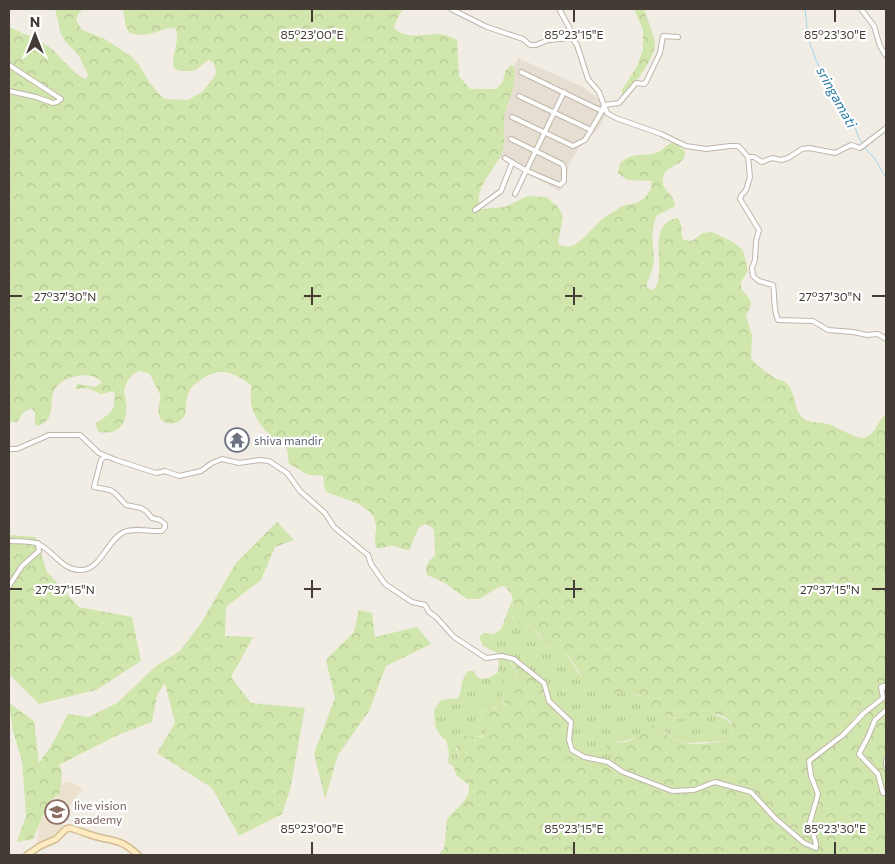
<svg xmlns="http://www.w3.org/2000/svg" width="895" height="864" font-family="Commissioner,sans-serif">
	<defs>
		<pattern id="grass-tufts" width="24" height="20" patternUnits="userSpaceOnUse" patternTransform="scale(1.25)"><rect width="24" height="20" fill="#d1e6ad"/><path d="M3 7l-1-3M5 7V3M7 7l1-3M15 17l-1-3M17 17v-4M19 17l1-3" fill="none" stroke="#b5c695"/></pattern>
		<pattern id="forest-crowns" width="20" height="18" patternUnits="userSpaceOnUse" patternTransform="scale(1.25)"><rect width="20" height="18" fill="#d1e6ad"/><path d="M2 6a3 3 0 1 1 6 0M12 15a3 3 0 1 1 6 0" fill="none" stroke="#b5c695"/></pattern>
	</defs>
	<rect width="100%" height="100%" fill="#f2ede4"/>
	<path fill="#e6ded2" d="M 518,58 L 583,87 L 602,101 L 607,112 L 599,128 L 579,148 L 569,164 L 565,184 L 559,191 L 499,158 L 506,85 Z"/>
	<path fill="#ebe1ce" d="M 71,782 L 83,789 L 61,816 L 63,827 L 48,842 L 37,841 L 40,820 L 56,808 L 59,783 Z"/>
	<path fill="url(#grass-tufts)" d="M 512,600 L 512,617 L 515,622 L 521,622 L 535,629 L 539,637 L 547,646 L 562,650 L 566,654 L 580,675 L 632,694 L 645,697 L 655,710 L 675,719 L 692,718 L 705,714 L 711,714 L 724,718 L 732,725 L 729,731 L 729,741 L 686,743 L 673,739 L 661,729 C 643,734 629,743 610,742 L 611,753 L 616,756 L 615,760 L 613,761 C 600,758 567,754 564,739 C 562,732 565,726 568,720 C 560,712 549,709 542,701 L 544,684 L 519,663 L 510,645 L 502,649 C 503,660 514,664 518,674 C 516,682 508,683 500,682 L 504,706 L 501,709 L 491,707 L 479,713 L 487,728 L 486,735 L 475,737 L 456,748 L 459,759 L 454,767 L 448,763 L 449,752 L 446,740 C 435,733 434,722 434,710 L 441,700 L 458,698 C 464,687 458,684 468,671 L 474,671 L 476,676 C 482,681 492,678 498,672 L 499,654 L 483,646 L 479,637 L 484,633 L 494,634 L 501,629 Z"/>
	<g fill="url(#forest-crowns)">
		<path d="M 55,9 L 83,9 L 79,13 L 76,20 L 82,30 L 103,38 L 131,56 L 139,65 L 150,83 L 161,96 L 166,99 L 188,100 L 202,92 L 215,76 L 216,71 L 214,63 L 209,60 C 204,62 201,67 196,70 C 193,71 188,71 184,71 C 160,72 184,42 175,28 C 156,28 152,39 130,33 L 126,27 L 123,9 L 403,9 L 397,19 L 394,28 C 407,40 422,34 437,34 C 444,34 451,37 457,40 L 459,76 L 470,89 L 496,89 L 502,83 L 506,70 L 511,65 L 514,67 C 518,90 506,100 504,119 C 503,129 505,140 503,150 C 498,167 469,192 482,209 L 505,207 L 528,196 L 546,197 L 558,207 L 563,216 L 558,243 L 559,245 C 564,246 569,248 574,245 C 585,239 591,229 600,221 C 605,216 614,212 619,208 C 626,203 637,205 644,198 C 650,193 652,188 651,181 L 627,180 L 618,173 L 620,163 C 636,150 643,158 658,152 C 663,150 667,144 672,143 C 678,143 682,148 685,152 C 686,167 664,164 663,178 C 661,192 674,192 675,206 L 656,216 L 652,233 L 654,258 L 653,268 L 647,283 L 647,288 L 653,290 C 670,274 643,225 677,218 C 685,226 679,234 684,240 L 692,241 L 703,233 L 712,232 L 733,242 L 743,250 L 748,271 L 741,282 L 741,288 C 749,300 756,299 746,315 L 752,335 L 751,359 C 756,364 769,375 775,378 C 779,380 783,380 786,383 C 796,392 793,408 802,417 C 810,425 822,421 831,425 C 838,428 857,439 863,438 C 877,435 877,420 886,414 L 886,855 L 439,855 L 444,848 L 447,820 C 455,807 470,803 469,785 L 456,775 L 454,767 L 459,759 L 456,743 L 463,736 L 481,737 L 486,735 C 489,723 478,718 479,706 L 487,702 L 494,709 L 503,708 L 505,704 L 501,694 L 500,682 L 504,680 L 508,683 L 518,677 C 518,663 503,662 502,649 L 510,645 C 513,649 514,652 516,657 C 521,668 531,673 541,678 L 544,684 L 542,701 L 556,711 L 567,715 C 569,723 562,729 564,738 C 566,752 603,761 615,760 L 616,756 L 608,752 L 606,745 L 610,742 C 623,743 638,743 642,728 L 649,724 C 659,726 665,734 673,739 C 689,748 712,742 729,741 L 729,731 L 732,724 C 718,704 697,721 679,719 C 676,719 657,712 654,710 C 650,706 647,698 642,696 C 630,692 616,695 604,691 C 583,685 579,669 567,655 C 562,649 553,649 547,645 C 540,641 540,635 536,630 C 531,625 521,622 515,622 C 506,608 521,600 504,586 L 499,587 L 479,599 L 467,599 L 443,582 L 427,575 C 424,565 428,562 435,555 L 434,530 C 418,512 414,543 409,550 C 402,550 396,545 389,546 C 384,547 382,549 377,548 C 372,540 377,533 376,525 C 372,502 343,500 327,492 L 325,490 L 323,476 C 317,474 313,477 307,474 C 300,471 296,466 289,464 L 287,449 C 270,435 257,427 251,404 C 250,397 252,391 251,385 C 234,373 221,366 202,379 C 198,382 191,386 189,392 C 185,399 187,407 185,414 C 182,424 165,427 160,418 C 156,410 161,403 160,395 C 159,391 152,380 150,374 L 139,371 C 131,374 125,383 124,392 C 124,395 126,397 126,400 C 128,420 122,436 99,432 L 95,424 C 110,413 117,412 114,391 L 101,394 L 87,388 L 76,389 L 75,387 L 78,384 L 95,387 L 102,382 C 98,379 96,377 92,376 C 81,373 59,378 54,391 C 49,404 56,423 36,426 L 35,423 L 35,412 L 31,408 L 23,413 L 17,422 L 9,422 L 9,27 C 25,35 41,39 54,51 C 62,59 78,78 86,79 L 88,75 L 79,56 L 66,42 L 61,34 Z"/>
		<path d="M 634,9 L 644,9 C 647,19 654,34 655,44 C 655,58 632,88 622,98 L 622,90 L 636,68 L 643,50 L 643,30 Z"/>
		<path d="M 277,522 L 294,540 L 275,547 L 261,580 L 226,607 L 225,636 L 253,637 L 231,677 L 251,703 L 305,708 L 290,790 L 282,814 L 239,836 L 212,788 L 157,753 L 175,723 L 165,683 L 157,695 L 152,722 L 118,735 L 59,765 L 61,768 L 62,777 L 59,794 L 49,802 L 33,839 L 17,842 L 26,816 L 22,761 L 13,731 L 9,703 L 34,721 L 39,763 L 51,746 L 68,714 L 89,717 L 117,703 L 156,666 L 180,651 L 201,623 L 236,563 Z"/>
		<path d="M 9,535 L 36,537 L 47,572 L 79,607 L 132,617 L 141,661 L 96,690 L 39,704 L 9,674 Z"/>
		<path d="M 359,610 L 372,613 L 375,637 L 417,627 L 431,644 L 386,666 L 369,711 L 338,755 L 325,799 L 314,753 L 335,698 L 326,660 L 354,632 Z"/>
	</g>
	<g fill="none" stroke-linecap="round" stroke-linejoin="round">
		<path stroke="#a0d5ef" stroke-width="1" d="M 805,9 L 808,38 L 816,60 L 829,86 L 853,120 L 858,136 L 866,149 L 875,159 L 886,178"/>
		<g stroke="#c0b6aa" stroke-width="6">
			<g id="street">
				<path d="M 451,9 L 487,27 L 523,39 L 530,45 L 536,45 L 548,40 L 572,38 L 577,45 L 588,79 L 599,92 L 607,113 L 616,118 L 661,134 L 686,146 L 706,149 L 730,146 L 738,146 L 742,150 L 748,157 L 750,177 L 746,190 L 741,196 L 740,199 L 759,230 L 756,241 L 755,260 L 752,268 L 753,276 L 759,281 L 773,285 C 775,297 773,309 778,320 L 813,321 L 828,330 L 853,332 L 867,335 L 878,334 L 886,339"/>
				<path d="M 559,9 L 570,29 L 572,38"/>
				<path d="M 861,9 L 874,26 L 880,46 L 886,56"/>
				<path d="M 9,65 L 61,99 L 57,102 L 53,103 L 36,97 L 9,91"/>
				<path d="M 521,72 L 602,111 L 604,105 L 619,103 L 636,83 L 644,84 L 646,82 L 660,53 L 663,36 L 678,37"/>
				<path d="M 519,96 L 591,130 L 602,111"/>
				<path d="M 512,117 L 573,146 L 585,140 L 591,130"/>
				<path d="M 748,157 L 754,157 L 762,162 L 772,158 L 781,160 L 788,158 L 802,149 L 809,148 L 835,153 L 851,145 L 860,148 L 886,128"/>
				<path d="M 505,158 L 525,170 L 560,185 L 564,181 L 564,168 L 562,164 L 511,139"/>
				<path d="M 515,194 L 564,92"/>
				<path d="M 475,210 L 501,191 L 512,163"/>
				<path d="M 9,449 L 17,449 L 49,435 L 80,435 L 99,453 L 116,460 L 156,473 L 165,471 L 179,476 L 201,471 L 212,463 L 222,459 L 239,463 L 259,460 L 269,461 L 287,473 L 300,491 L 325,513 L 334,527 L 368,555 L 371,564 L 385,584 L 412,602 L 425,605 L 429,612 L 436,617 L 454,637 L 486,658 L 502,656 L 514,659 L 544,683 L 549,701 L 571,722 L 569,740 L 572,750 L 584,757 L 608,762 L 623,772 L 672,791 L 694,790 L 715,782 L 751,792 L 775,818 L 804,843 L 816,848 L 816,844 L 810,822 L 818,794 L 811,776 L 809,761 L 843,735 L 864,713 L 883,698 L 881,687 L 884,686 L 886,689"/>
				<path d="M 9,541 C 18,541 27,541 36,543 C 52,548 62,572 82,570 C 101,569 107,540 124,532 C 136,527 149,532 162,531 L 165,527 L 165,524 L 160,520 L 152,518 L 146,511 L 141,508 L 126,505 L 115,493 L 110,490 L 94,487 L 101,460 L 104,457 L 107,457"/>
				<path d="M 9,586 L 22,566 L 39,551 L 38,543"/>
				<path d="M 886,710 L 875,720 L 868,737 L 859,754 L 878,774 L 883,793 L 886,793"/>
				<path d="M 886,760 L 886,765"/>
			</g>
		</g>
		<g stroke="#d2bd94" stroke-width="8">
			<path id="secondary" d="M 27,855 L 40,846 L 56,839 L 66,829 L 70,828 C 81,831 91,836 102,838 C 120,842 124,842 138,855"/>
		</g>
		<use href="#street" stroke="#fff" stroke-width="4"/>
		<use href="#secondary" stroke="#feebc2" stroke-width="5"/>
	</g>
	<path fill="none" stroke="#443c34" stroke-width="2" d="M 312,10 L 312,22M 574,10 L 574,22M 835,10 L 835,22M 312,287 L 312,305M 574,287 L 574,305M 10,296 L 22,296M 304,296 L 321,296M 565,296 L 582,296M 872,296 L 885,296M 312,580 L 312,598M 574,580 L 574,598M 10,589 L 22,589M 304,589 L 321,589M 565,589 L 582,589M 872,589 L 885,589M 312,842 L 312,854M 574,842 L 574,854M 835,842 L 835,854"/>
	<defs>
		<g id="temple-ring" transform="scale(1.25)"><circle r="9.5" fill="#fff" stroke="#6b7280" stroke-width="1.5"/><path d="M0-6L5-2H3V0L6.5 2.5H4V6H1.5V3h-3V6H-4V2.5H-6.5L-3 0V-2H-5Z" fill="#6b7280"/></g>
		<g id="school-ring" transform="scale(1.25)"><circle r="9.5" fill="#fff" stroke="#8d6e63" stroke-width="1.5"/><path d="M0-5L7-2L0 1L-7-2ZM-4 1L0 2.5L4 1V4Q0 6-4 4Z" fill="#8d6e63"/></g>
	</defs>
	<g fill-rule="evenodd">
		<use href="#temple-ring" x="237" y="440"/>
		<use href="#school-ring" x="57" y="812"/>
	</g>
	<g text-anchor="middle" dominant-baseline="central" stroke-width="4.5" stroke-linejoin="round" paint-order="stroke">
		<g font-size="12" fill="#5b616d" stroke="#fff" text-anchor="start">
			<text x="254" y="440">shiva mandir</text>
		</g>
		<g font-size="12" fill="#785e54" stroke="#fff" text-anchor="start">
			<text x="74" y="805">live vision<tspan x="74" dy="14">academy</tspan></text>
		</g>
		<g font-size="14" font-style="italic" fill="#2e7ca6" stroke="#fff">
			<text transform="translate(837 97) rotate(61)">sringamati</text>
		</g>
	</g>
	<g font-size="12" text-anchor="middle" fill="#443c34" stroke="#fff" stroke-width="4.5" stroke-linejoin="round" paint-order="stroke">
		<text x="312" y="39">85°23'00"E</text>
		<text x="574" y="39">85°23'15"E</text>
		<text x="835" y="39">85°23'30"E</text>
		<text x="65" y="301">27°37'30"N</text>
		<text x="830" y="301">27°37'30"N</text>
		<text x="65" y="594">27°37'15"N</text>
		<text x="830" y="594">27°37'15"N</text>
		<text x="312" y="833">85°23'00"E</text>
		<text x="574" y="833">85°23'15"E</text>
		<text x="835" y="833">85°23'30"E</text>
	</g>
	<rect width="895" height="864" fill="none" stroke="#443c34" stroke-width="20"/>
	<g transform="translate(35 35)" stroke="#ffffff" stroke-width="4" paint-order="stroke">
	<path d="M0-4L9 19L0 12L-9 19Z" fill="#443c34"/>
	<text y="-8" font-size="14" font-weight="bold" text-anchor="middle" fill="#443c34">N</text>
	</g>
</svg>
